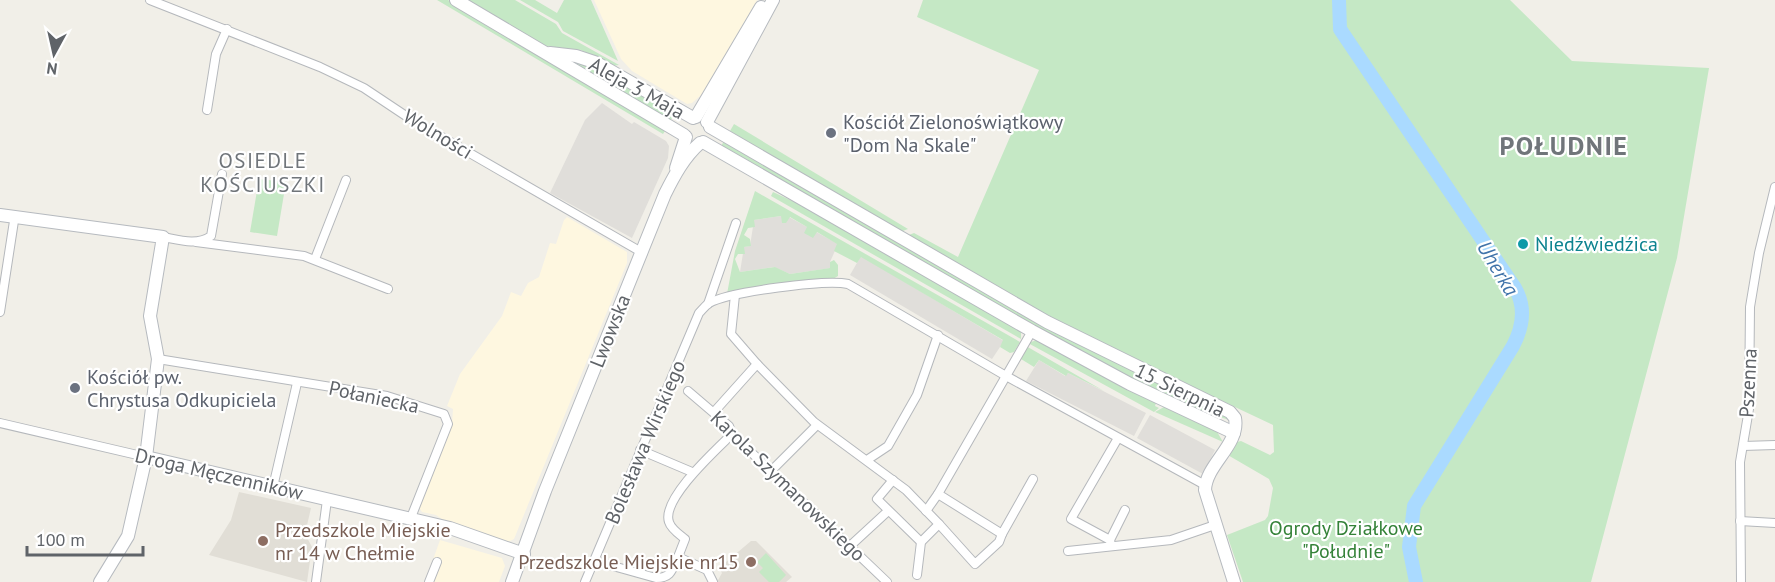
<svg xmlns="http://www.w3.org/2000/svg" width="1775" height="582" font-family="'PT Sans',sans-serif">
	<rect width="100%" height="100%" fill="#f1efe8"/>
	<g fill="#fef7e0">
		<path d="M 594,0 L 757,0 L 707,90 L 692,103 L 687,104 L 632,71 L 621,59 Z"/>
		<path d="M 567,217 L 627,252 L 627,263 L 514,539 L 508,542 L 448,523 L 436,515 L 422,512 L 418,506 L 452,423 L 453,409 L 447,406 L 460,374 L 502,316 L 511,292 L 521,296 L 528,283 L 539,277 L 550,243 L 556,244 L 564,220 Z"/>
		<path d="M 440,540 L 502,558 L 505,566 L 499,582 L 425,582 Z"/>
	</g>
	<g fill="#e0deda">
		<path d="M 602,103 L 632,124 L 634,122 L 666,141 L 669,146 L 668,158 L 632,238 L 550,193 L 585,120 Z"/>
		<path d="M 781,216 L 789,217 L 838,244 L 830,262 L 831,268 L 790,274 L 774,267 L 740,272 L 744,247 L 750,246 L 754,220 Z"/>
		<path d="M 861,256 L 1004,341 L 992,359 L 850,275 Z"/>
		<path d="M 1039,360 L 1065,376 L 1068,373 L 1146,413 L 1134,436 L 1026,381 Z"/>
		<path d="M 1150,415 L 1215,450 L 1203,474 L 1137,438 Z"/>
	</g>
	<g fill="#e1ded6">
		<path d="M 239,492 L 311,508 L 305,534 L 312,547 L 307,582 L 209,555 L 231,520 Z"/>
		<path d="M 751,541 L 756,541 L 792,577 L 786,582 L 717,582 L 722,573 L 719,568 Z"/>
	</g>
	<g fill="#c5e8c5">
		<path d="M 437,0 L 448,0 L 665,131 L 663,134 Z"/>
		<path d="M 466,0 L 515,0 L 556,24 L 562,33 L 619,65 L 612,66 L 581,50 L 546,46 Z"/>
		<path d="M 520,0 L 535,0 L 557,13 L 564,0 L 591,0 L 618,61 L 563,31 L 558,22 Z"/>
		<path d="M 923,0 L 1510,0 L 1572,61 L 1709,68 L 1677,258 L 1591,582 L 1243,582 L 1227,535 L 1265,520 L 1268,516 L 1273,488 L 1269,479 L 1226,454 L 1233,443 L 1241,441 L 1270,455 L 1274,452 L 1273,425 L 1165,374 L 1100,347 L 906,236 L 914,233 L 958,257 L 1039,70 L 917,17 Z"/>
		<path d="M 567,59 L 579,59 L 675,113 L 670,121 Z"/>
		<path d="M 734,124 L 908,229 L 900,232 L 730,131 Z"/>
		<path d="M 724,141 L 1061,335 L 1228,418 L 1229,420 L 1196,409 L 1063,344 L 720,148 Z"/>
		<path d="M 259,179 L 286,182 L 277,236 L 250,232 Z"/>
		<path d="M 755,191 L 1020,342 L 1014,352 L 1010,353 L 1000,347 L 1003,340 L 861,257 L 857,263 L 834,251 L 837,244 L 817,232 L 813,238 L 804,233 L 807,227 L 790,217 L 786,223 L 782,223 L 781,216 L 754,220 L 755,227 L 748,228 L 744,235 L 750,239 L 751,246 L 744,247 L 745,254 L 738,254 L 735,259 L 740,272 L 775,267 L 790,274 L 830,268 L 830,262 L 834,260 L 838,265 L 838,276 L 833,279 L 727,294 L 735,251 Z"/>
		<path d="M 773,192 L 812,210 L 1021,331 L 1021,339 L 771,196 Z"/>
		<path d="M 1037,340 L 1156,403 L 1155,406 L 1159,408 L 1154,412 L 1028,343 Z"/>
		<path d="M 1026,346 L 1104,391 L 1068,373 L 1066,376 L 1039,360 L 1034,367 L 1021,359 Z"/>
		<path d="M 1164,407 L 1216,430 L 1223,442 L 1155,412 Z"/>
		<path d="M 766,553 L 786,575 L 779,582 L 769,582 L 759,572 L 763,568 L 757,562 Z"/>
	</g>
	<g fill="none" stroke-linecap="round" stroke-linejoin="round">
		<path stroke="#aadaff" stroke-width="14" d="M 1339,0 L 1340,29 L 1346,38 L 1515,288 C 1526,307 1523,327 1513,346 L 1414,506 L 1409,547 L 1416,582"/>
		<g stroke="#b5b8bc" stroke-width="10">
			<g id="street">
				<path d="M 150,0 L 320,67 L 364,88 L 409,118 L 643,253"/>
				<path d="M 207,110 L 216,54 L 227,29"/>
				<path d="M 163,237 C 179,240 197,246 211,236 L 222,174"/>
				<path d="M 196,242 L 304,256 L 388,289"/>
				<path d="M 315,259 L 346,180"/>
				<path d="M 708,304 L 736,223"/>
				<path d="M 0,312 L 14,221"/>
				<path d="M 1032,331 L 938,494 L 1002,534 L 1033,479"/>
				<path d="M 158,359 L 387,396 L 444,414 L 448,424 L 410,520"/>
				<path d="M 757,364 L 814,422 L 906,490 L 939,524 L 921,542 L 917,575"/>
				<path d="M 688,391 L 729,426 L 732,434 L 887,582"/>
				<path d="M 714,412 L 757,364 L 731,334 L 735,295"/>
				<path d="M 0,423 L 146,457"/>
				<path d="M 1743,446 L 1775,445"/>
				<path d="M 640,450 L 692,472"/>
				<path d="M 867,460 L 888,446 L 917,395 L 938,335"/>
				<path d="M 771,471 L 817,425"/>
				<path d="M 893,480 L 877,499 L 921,542"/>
				<path d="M 273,487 L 297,383"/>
				<path d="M 926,511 L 938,494"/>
				<path d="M 1740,521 L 1775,523"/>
				<path d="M 939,524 L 975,564 L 999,542 L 1002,534"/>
				<path d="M 1110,540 L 1125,510"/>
				<path d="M 850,546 L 888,511"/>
				<path d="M 1111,546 L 1110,540 L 1071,519 L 1118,438"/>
				<path d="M 1068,551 L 1171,540 L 1215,525"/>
				<path d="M 595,561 L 656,578 C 671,578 672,570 678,557"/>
				<path d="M 316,582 L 327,500"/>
				<path d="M 429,582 L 437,562"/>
				<path d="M 585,582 L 699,313 C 702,310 705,306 709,303 C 729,292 826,279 848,284 L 1006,376 L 1205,485"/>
				<path d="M 713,582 L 707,570 L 678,557 L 685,539 C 680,535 671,529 669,522 C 661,499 717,449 732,434"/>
				<path d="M 1741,582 L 1740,462 L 1749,409 L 1750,307 L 1759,253 L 1775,187"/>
			</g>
		</g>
		<g stroke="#b6babf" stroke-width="14">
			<g id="secondary">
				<path d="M 456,0 L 684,135"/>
				<path d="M 550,53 L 576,56 L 597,63 L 693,118"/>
				<path d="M 696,117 L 761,7"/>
				<path d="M 707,122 L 773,0"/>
				<path d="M 710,127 L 1047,322 L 1230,412 L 1235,418 C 1240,445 1206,464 1205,490 L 1234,582"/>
				<path d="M 703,142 L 1032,331 L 1130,384 L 1234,433"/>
				<path d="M 676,168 L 686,137"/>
				<path d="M 0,215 L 163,237 L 150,316 L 158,359 L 146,457 L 128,536 L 100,582"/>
				<path d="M 146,457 L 450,528 L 524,554"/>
				<path d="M 512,582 L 545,491 L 665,194 C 674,176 684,157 700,143"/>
			</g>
		</g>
		<use href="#street" stroke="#fff" stroke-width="8"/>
		<use href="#secondary" stroke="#fff" stroke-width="12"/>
	</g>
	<g fill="#6b7280" stroke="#fff" stroke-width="2">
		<circle cx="831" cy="133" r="6"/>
		<circle cx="75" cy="388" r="6"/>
	</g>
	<circle fill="#0f9aa8" stroke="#fff" stroke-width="2" cx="1523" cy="244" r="6"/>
	<g fill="#8d6e63" stroke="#fff" stroke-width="2">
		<circle cx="263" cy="541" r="6"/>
		<circle cx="751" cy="562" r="6"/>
	</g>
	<g text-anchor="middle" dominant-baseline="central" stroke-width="4.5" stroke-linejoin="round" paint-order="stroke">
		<g font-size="20" fill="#5f6368" stroke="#fff">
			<text transform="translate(637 88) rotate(29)">Aleja 3 Maja</text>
			<text transform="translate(438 134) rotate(31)">Wolności</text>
			<text transform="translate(610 331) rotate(-68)">Lwowska</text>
			<text transform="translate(1748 383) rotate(-87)">Pszenna</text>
			<text transform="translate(1180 390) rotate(26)">15 Sierpnia</text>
			<text transform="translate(374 397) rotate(12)">Połaniecka</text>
			<text transform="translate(645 442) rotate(-67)">Bolesława Wirskiego</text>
			<text transform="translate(219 474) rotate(13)">Droga Męczenników</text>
			<text transform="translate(788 486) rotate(44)">Karola Szymanowskiego</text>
		</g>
		<g font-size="20" fill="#5b616d" stroke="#fff" text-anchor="start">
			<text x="843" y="122">Kościół Zielonoświątkowy<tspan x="843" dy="23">"Dom Na Skale"</tspan></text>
			<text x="87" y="377">Kościół pw.<tspan x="87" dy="23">Chrystusa Odkupiciela</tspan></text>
		</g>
		<g font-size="20" fill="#0d838f" stroke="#fff" text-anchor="start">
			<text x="1535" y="244">Niedźwiedźica</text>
		</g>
		<g font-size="20" fill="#348238" stroke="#fff">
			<text x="1346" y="528">Ogrody Działkowe<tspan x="1346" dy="23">"Południe"</tspan></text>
		</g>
		<g font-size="20" fill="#785e54" stroke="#fff" text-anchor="start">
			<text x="275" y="530">Przedszkole Miejskie<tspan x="275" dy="23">nr 14 w Chełmie</tspan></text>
			<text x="739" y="562" text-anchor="end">Przedszkole Miejskie nr15</text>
		</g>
		<g font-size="21" letter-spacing="1.5" fill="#70757a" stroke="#fff">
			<text x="263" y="160">OSIEDLE<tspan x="263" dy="24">KOŚCIUSZKI</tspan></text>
		</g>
		<g font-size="21" font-style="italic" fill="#4174aa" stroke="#fff">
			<text transform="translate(1498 268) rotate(59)">Uherka</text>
		</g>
		<g font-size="26" font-weight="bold" letter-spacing="1.5" fill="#70757a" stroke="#fff">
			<text x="1564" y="145">POŁUDNIE</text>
		</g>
	</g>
	<g transform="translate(54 54) rotate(188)" stroke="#ffffff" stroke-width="4.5" paint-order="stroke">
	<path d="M0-4.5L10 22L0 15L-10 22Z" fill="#5f6368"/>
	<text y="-9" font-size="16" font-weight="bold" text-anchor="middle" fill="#5f6368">N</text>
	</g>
	<path d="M27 546v9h116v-9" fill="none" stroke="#5f6368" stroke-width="3"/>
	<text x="36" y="546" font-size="18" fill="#5f6368" stroke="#ffffff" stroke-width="4.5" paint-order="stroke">100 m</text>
</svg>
